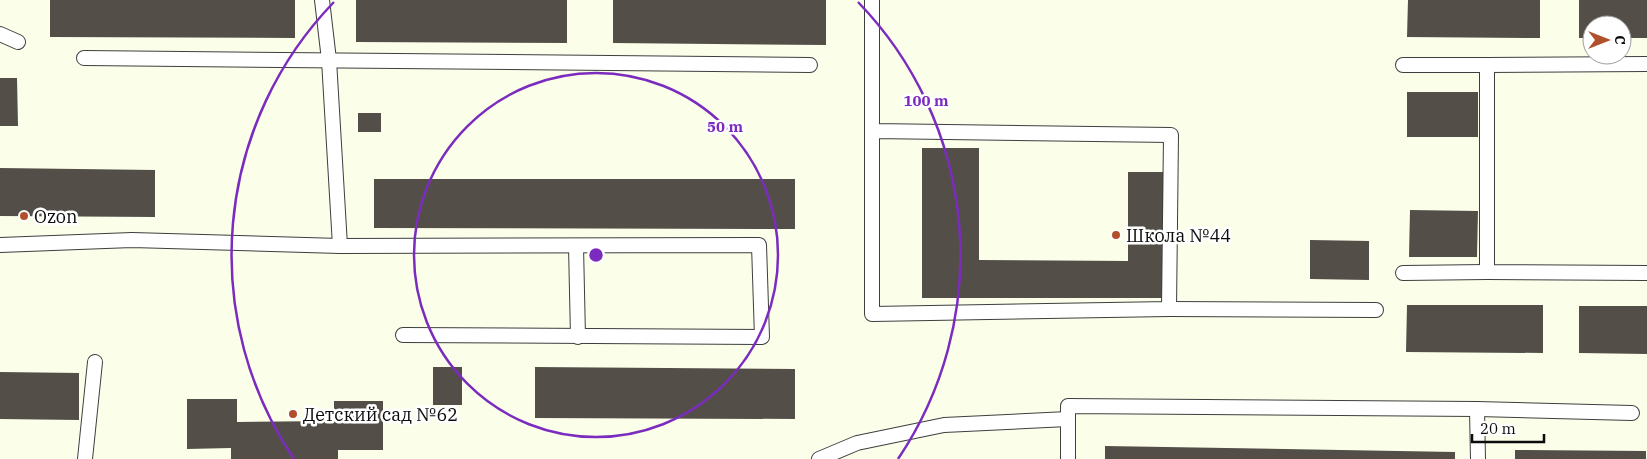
<svg xmlns="http://www.w3.org/2000/svg" width="1647" height="459" font-family="'IBM Plex Serif',serif">
	<rect width="100%" height="100%" fill="#fbfee9"/>
	<g fill="#534f48">
		<path d="M 50,0 L 295,0 L 295,38 L 50,37 Z"/>
		<path d="M 356,0 L 567,0 L 567,43 L 356,42 Z"/>
		<path d="M 613,0 L 826,0 L 826,45 L 613,43 Z"/>
		<path d="M 1408,0 L 1540,0 L 1540,38 L 1407,37 Z"/>
		<path d="M 1579,0 L 1647,0 L 1647,38 L 1622,38 L 1622,25 L 1592,25 L 1592,38 L 1579,38 Z"/>
		<path d="M 0,78 L 17,78 L 18,126 L 0,126 Z"/>
		<rect x="1407" y="92" width="71" height="45"/>
		<rect x="358" y="113" width="23" height="19"/>
		<path d="M 922,148 L 979,148 L 979,260 L 1128,261 L 1128,172 L 1165,172 L 1165,298 L 922,298 Z"/>
		<path d="M 0,168 L 155,170 L 155,217 L 0,216 Z"/>
		<path d="M 374,179 L 795,179 L 795,229 L 374,228 Z"/>
		<path d="M 1410,210 L 1478,211 L 1477,257 L 1409,257 Z"/>
		<path d="M 1310,240 L 1369,241 L 1369,280 L 1310,279 Z"/>
		<path d="M 1407,305 L 1543,305 L 1543,353 L 1406,352 Z"/>
		<path d="M 1579,306 L 1647,306 L 1647,354 L 1579,353 Z"/>
		<rect x="433" y="367" width="29" height="38"/>
		<path d="M 535,367 L 795,369 L 795,419 L 535,418 Z"/>
		<path d="M 0,372 L 79,373 L 79,420 L 0,419 Z"/>
		<path d="M 187,399 L 237,399 L 237,422 L 334,421 L 334,401 L 383,401 L 383,450 L 338,450 L 338,459 L 231,459 L 231,448 L 187,449 Z"/>
		<path d="M 1105,446 L 1455,452 L 1455,459 L 1105,459 Z"/>
		<path d="M 1515,450 L 1646,451 L 1646,459 L 1515,459 Z"/>
	</g>
	<g fill="none" stroke-linecap="round" stroke-linejoin="round">
		<g stroke="#3e3e3e" stroke-width="16">
			<g id="service">
				<path d="M 322,0 L 329,60 L 340,246"/>
				<path d="M 872,0 L 872,314 L 1169,309 L 1171,135 L 874,131"/>
				<path d="M 0,34 L 18,42"/>
				<path d="M 84,58 L 810,65"/>
				<path d="M 1647,64 L 1487,65 L 1487,272 L 1647,273"/>
				<path d="M 1403,65 L 1487,65"/>
				<path d="M 0,245 L 132,240 L 340,246 L 759,245 L 762,337 L 403,335"/>
				<path d="M 576,246 L 578,337"/>
				<path d="M 1403,273 L 1487,272"/>
				<path d="M 1169,309 L 1376,310"/>
				<path d="M 1477,409 L 1478,459"/>
				<path d="M 85,459 L 95,362"/>
				<path d="M 819,459 L 857,443 L 944,425 L 1068,419"/>
				<path d="M 1068,459 L 1068,406 L 1477,409 L 1632,413"/>
			</g>
		</g>
		<use href="#service" stroke="#fff" stroke-width="14"/>
	</g>
	<g fill="none" stroke="#7b2cbf" stroke-width="2.5">
		<circle cx="596" cy="255" r="182"/>
		<path d="M294 459A364 364 0 0 1 334 2M858 2A364 364 0 0 1 898 459"/>
	</g>
	<g fill="#b2502b" stroke="#fff" stroke-width="2">
		<circle cx="24" cy="216" r="5"/>
		<circle cx="1116" cy="235" r="5"/>
		<circle cx="293" cy="414" r="5"/>
	</g>
	<g text-anchor="middle" dominant-baseline="central" stroke-width="5" stroke-linejoin="round" paint-order="stroke">
		<g font-size="18" fill="#0b0b0b" stroke="#fff" text-anchor="start">
			<text x="34" y="216">Ozon</text>
			<text x="1126" y="235">Школа №44</text>
			<text x="303" y="414">Детский сад №62</text>
		</g>
	</g>
	<circle cx="596" cy="255" r="8" fill="#7b2cbf" stroke="#fff" stroke-width="2.5"/>
	<g font-size="15" text-anchor="middle" font-weight="bold" fill="#7b2cbf" stroke="#fff" stroke-width="5" stroke-linejoin="round" paint-order="stroke">
		<text x="926" y="106">100 m</text>
		<text x="725" y="132">50 m</text>
	</g>
	<g transform="translate(1607 40) rotate(90)"><circle r="24" fill="#ffffff" stroke="#9d9d9d"/>
	<path d="M0-4L9 19L0 12L-9 19Z" fill="#b2502b"/>
	<text y="-8" font-size="14" font-weight="bold" text-anchor="middle" fill="#0b0b0b">С</text>
	</g>
	<path d="M1472 434v8h72v-8" fill="none" stroke="#0b0b0b" stroke-width="2.5"/>
	<text x="1480" y="434" font-size="15" fill="#0b0b0b" stroke="#ffffff" stroke-width="4" paint-order="stroke">20 m</text>
</svg>
